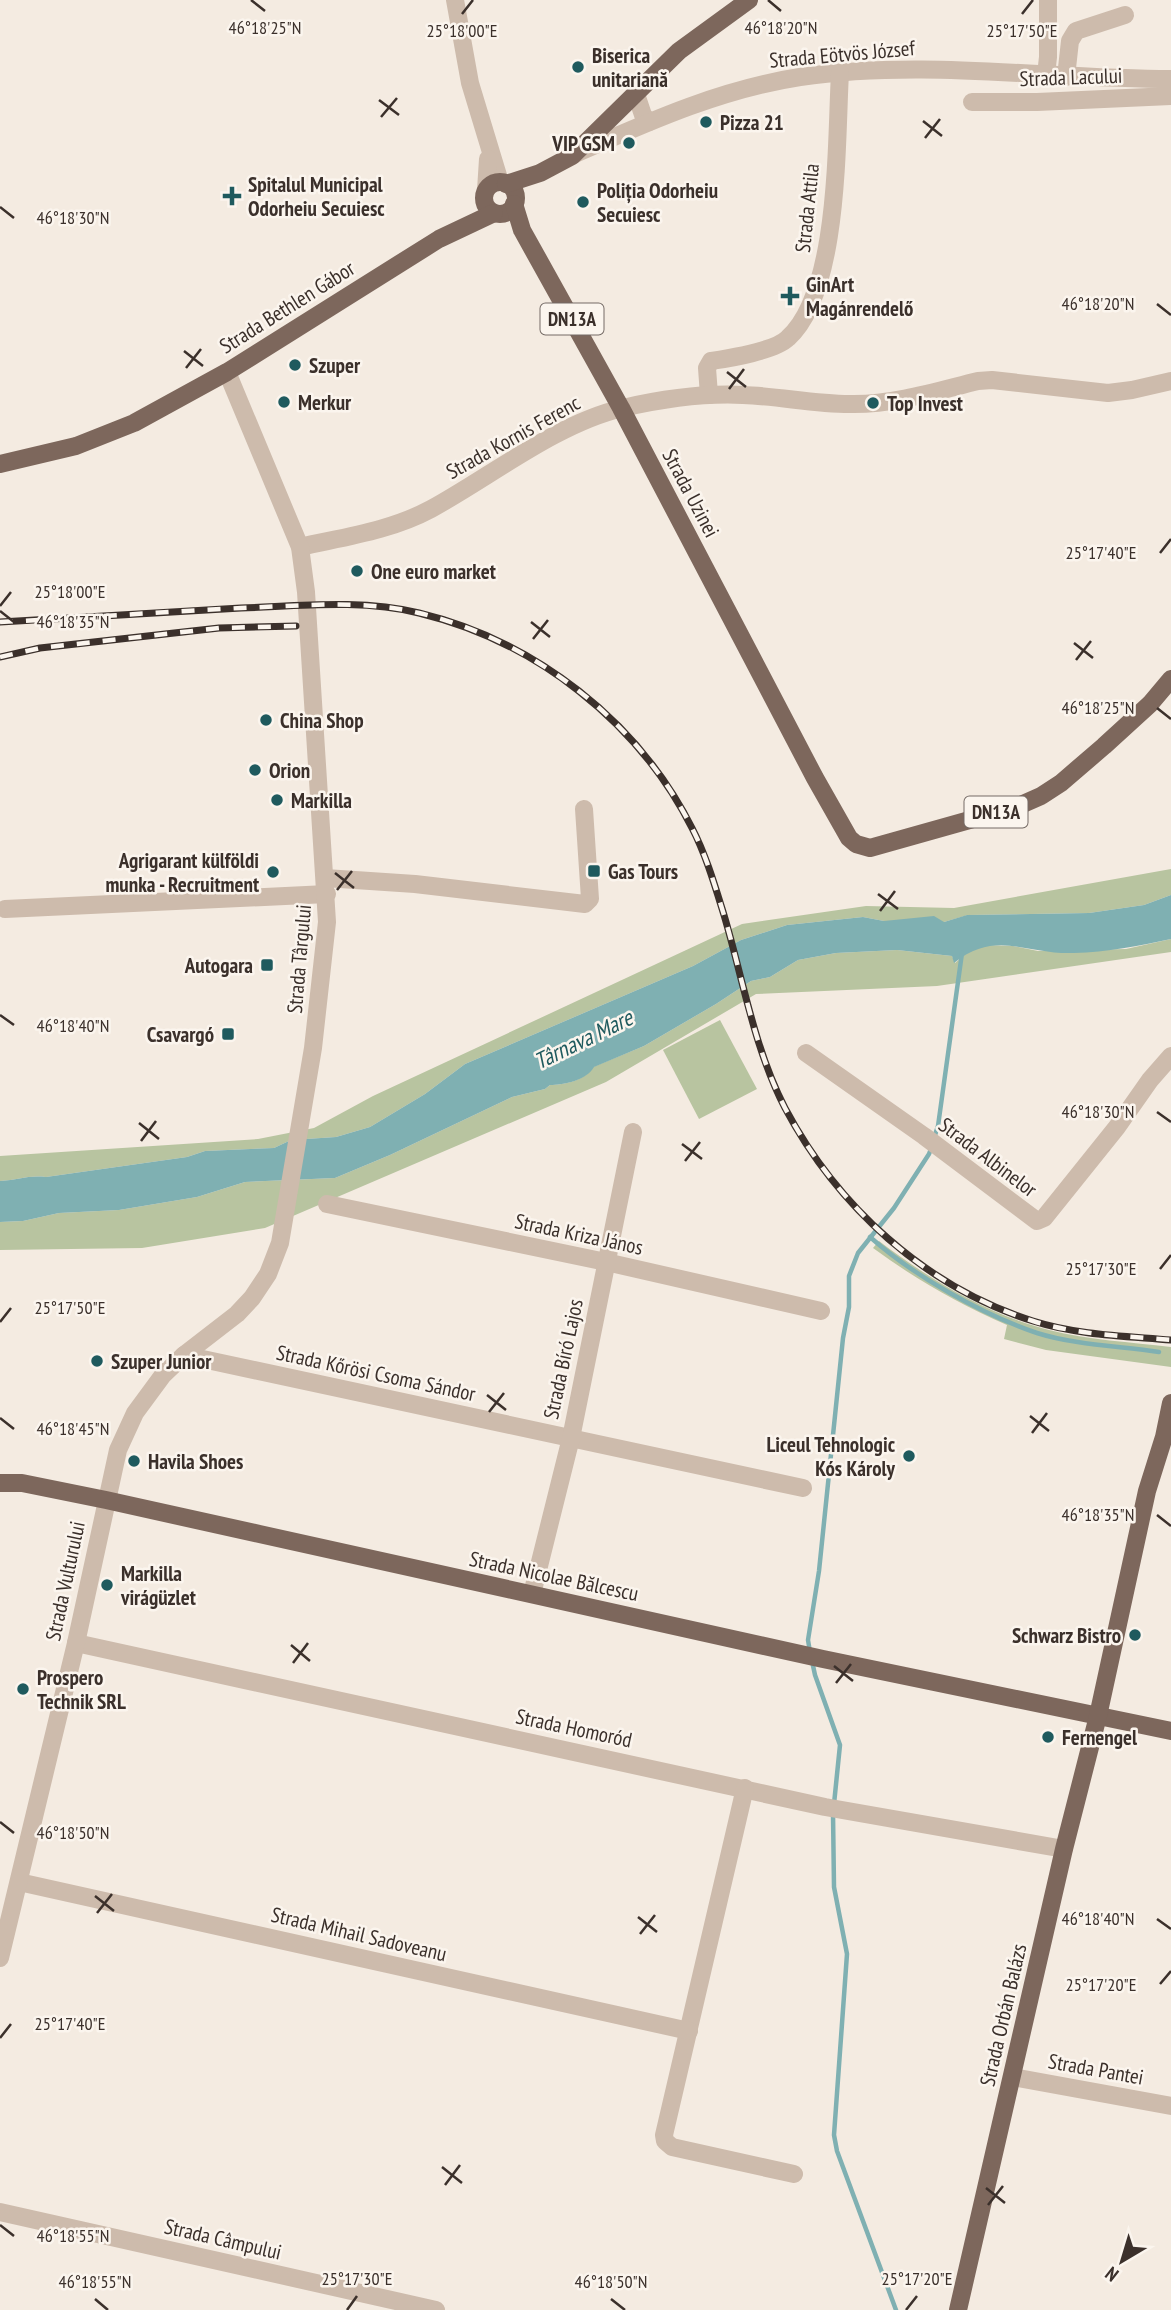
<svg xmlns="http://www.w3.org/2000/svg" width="1171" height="2310" font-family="'PT Sans Narrow',sans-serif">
	<rect width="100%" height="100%" fill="#f4ebe1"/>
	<g fill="#b8c4a0">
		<path d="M 1171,869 L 1171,895 L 1144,905 L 1089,913 L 968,915 L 944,922 L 884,921 L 863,917 L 787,925 L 741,940 L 693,966 L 465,1064 L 425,1094 L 370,1127 L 336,1137 L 291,1140 L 274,1148 L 205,1151 L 187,1157 L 46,1177 C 28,1175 18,1180 0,1181 L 0,1156 L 258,1139 L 314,1128 L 373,1096 L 742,924 L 866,906 L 954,908 Z"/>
		<path d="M 1171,939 L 1171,952 L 937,986 L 756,994 L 606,1082 L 265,1228 L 142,1248 L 0,1250 L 0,1222 L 23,1221 L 59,1213 L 119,1210 L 197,1197 L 245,1182 L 335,1178 L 390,1155 L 512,1097 L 545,1089 L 550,1085 C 564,1085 586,1080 593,1067 L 644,1046 L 716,1004 L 751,981 L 770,977 L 798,960 L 836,953 L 897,950 L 952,956 L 955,963 L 969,951 L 985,945 L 1013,946 L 1038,951 L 1126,949 Z"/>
		<path d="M 720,1020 L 757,1089 L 699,1119 L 663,1050 Z"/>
		<path d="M 879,1241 C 929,1279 988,1315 1049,1330 C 1089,1340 1130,1342 1171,1347 L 1171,1367 L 1046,1350 L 1004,1339 L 1007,1325 C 959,1304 915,1279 873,1248 Z"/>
	</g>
	<path fill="#7fb0b2" d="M 1171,895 L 1171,939 C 1139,946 1107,952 1074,953 C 1026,955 997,929 954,963 L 952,956 L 897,950 L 836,953 L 798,960 L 770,977 L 751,981 L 716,1004 L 644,1046 L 594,1067 C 587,1080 564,1085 550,1085 L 545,1089 L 512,1097 L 390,1155 L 335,1178 L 245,1182 L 197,1197 L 119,1210 L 59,1213 L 23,1221 L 0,1222 L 0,1181 C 18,1180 28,1175 46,1177 L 187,1157 L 205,1151 L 274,1148 L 291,1140 L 336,1137 L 370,1127 L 425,1094 L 465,1064 L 693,966 L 741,940 L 787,925 L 863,917 L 884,921 L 934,916 L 944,922 L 967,915 L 1089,913 L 1144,905 Z"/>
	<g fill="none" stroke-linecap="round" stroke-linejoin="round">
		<g stroke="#7fb0b2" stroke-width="4.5">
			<path d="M 934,1138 L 938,1126 L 962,953"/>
			<path d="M 870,1237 C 914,1276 981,1314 1037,1333 C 1075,1345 1119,1346 1159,1352"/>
			<path d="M 810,1652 L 808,1640 L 819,1571 L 843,1338 L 849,1307 L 849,1276 L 858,1253 L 894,1208 L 929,1154 L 932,1146"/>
			<path d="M 812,1661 L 815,1675 L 840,1745 L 834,1804"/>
			<path d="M 833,1813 L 834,1887 L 847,1954 L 834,2135 L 837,2151 L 896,2310"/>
		</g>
		<g stroke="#cdbbac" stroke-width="18">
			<path d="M 455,0 L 470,83 L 500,182"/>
			<path d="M 1046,75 L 1048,57 L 1048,0"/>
			<path d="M 1066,77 L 1070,41 L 1076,31 L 1125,15"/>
			<path d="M 636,94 L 643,115 L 649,122"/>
			<path d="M 972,102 L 1037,102 L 1171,96"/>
			<path d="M 575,154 C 648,122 721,89 800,77 C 924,59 1047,79 1171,79"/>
			<path d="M 486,190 L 488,159"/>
			<path d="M 709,395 L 707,368 L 711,361 C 730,358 775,351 788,338 C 840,291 836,140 840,73"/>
			<path d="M 300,547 C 344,537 390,531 431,509 C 490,477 557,423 623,408 C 662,399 703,393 743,395 C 780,396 817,405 854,404 C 896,404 937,391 978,381 L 992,380 L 1108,393 L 1132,390 L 1171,381"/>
			<path d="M 325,878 L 415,884 L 585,904 L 590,899 L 584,809"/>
			<path d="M 5,909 L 327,894"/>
			<path d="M 806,1053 L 924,1136 L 1037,1221 L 1044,1218 L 1117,1127 L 1150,1080 L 1171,1056"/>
			<path d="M 327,1204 L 606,1262 L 821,1311"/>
			<path d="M 184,1355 L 803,1488"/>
			<path d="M 532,1594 L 571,1438 L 633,1132"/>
			<path d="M 76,1643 L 825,1807 L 1064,1849"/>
			<path d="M 745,1788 L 664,2135 L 665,2141 L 672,2147 L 794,2174"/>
			<path d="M 19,1882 L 689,2031"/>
			<path d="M 0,1958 L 76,1643 L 118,1450 L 135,1413 L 163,1375 L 184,1355 L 237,1314 L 252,1298 L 268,1274 L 280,1243 L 313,1048 L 327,922 L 306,592 L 300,547 L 227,372"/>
			<path d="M 1013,2077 L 1171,2106"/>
			<path d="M 0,2212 L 436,2310"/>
		</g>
		<g stroke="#7d675c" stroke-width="18">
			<circle cx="500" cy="198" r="16"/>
			<path d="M 506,184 L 540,173 L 572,156 L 679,51 L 749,0"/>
			<path d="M 514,204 L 522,230 L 621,408 L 815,778 L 849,838 L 856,844 L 870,848 L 1016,807 L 1041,796 L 1061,783 L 1104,746 L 1150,704 L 1171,679"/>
			<path d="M 0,464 L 76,446 L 134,423 L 227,372 L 439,239 L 494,213"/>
			<path d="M 0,1483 L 22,1483 L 106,1500 L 823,1659 L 1171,1731"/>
			<path d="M 958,2310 L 1064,1849 L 1098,1716 L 1147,1491 L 1164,1437 L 1171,1403"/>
		</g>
		<g stroke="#3b302b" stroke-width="7">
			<g id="rail">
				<path d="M 0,622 C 80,618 160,612 241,608 C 300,606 361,599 419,613 C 535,641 638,721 692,828 C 706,855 715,886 724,915 C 743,979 754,1048 785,1108 C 837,1206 925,1287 1033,1321 C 1077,1335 1125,1336 1171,1340"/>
				<path d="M 0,657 L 40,648 L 219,628 L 296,626"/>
			</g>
		</g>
		<use href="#rail" stroke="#fbf5ee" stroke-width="4.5" stroke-dasharray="13" stroke-linecap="butt"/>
	</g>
	<path fill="none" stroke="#3b302b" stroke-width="2.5" d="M 251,0 L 265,11M 768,0 L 781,11M 462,14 L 473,0M 1022,14 L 1033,0M 379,100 L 399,115M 381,117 L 397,98M 923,121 L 942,136M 925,138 L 940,119M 0,207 L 14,218M 1157,304 L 1171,315M 184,351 L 203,366M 186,368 L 201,349M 727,372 L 746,387M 729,389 L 744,369M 1160,553 L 1171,539M 0,606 L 11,592M 0,611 L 14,622M 531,622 L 550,637M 533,639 L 548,620M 1074,643 L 1093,658M 1076,660 L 1091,641M 1157,708 L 1171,719M 335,873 L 354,888M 337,890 L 352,871M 878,894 L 898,909M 880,911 L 895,891M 0,1015 L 14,1025M 1157,1112 L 1171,1122M 139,1123 L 159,1139M 141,1141 L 156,1121M 682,1144 L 702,1159M 685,1161 L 700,1142M 1160,1269 L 1171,1255M 0,1322 L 11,1308M 487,1395 L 506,1410M 489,1412 L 504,1393M 1030,1416 L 1049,1431M 0,1418 L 14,1429M 1032,1433 L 1047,1413M 1157,1515 L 1171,1526M 291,1645 L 310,1661M 293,1663 L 308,1643M 834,1666 L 853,1681M 836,1683 L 851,1664M 0,1822 L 14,1833M 95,1896 L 114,1911M 97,1913 L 112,1894M 638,1917 L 657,1932M 1157,1919 L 1171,1929M 640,1934 L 655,1915M 1160,1984 L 1171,1971M 0,2038 L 11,2024M 442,2167 L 462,2183M 445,2185 L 460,2165M 986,2188 L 1005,2203M 988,2205 L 1003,2186M 0,2225 L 14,2236M 95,2299 L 108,2310M 611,2299 L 625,2310M 347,2310 L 357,2296M 906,2310 L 917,2296"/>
	<g fill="#1f5a5e" stroke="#fbf5ee" stroke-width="2.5">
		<circle cx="578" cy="67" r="7"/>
		<circle cx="706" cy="122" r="7"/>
		<circle cx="629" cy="143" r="7"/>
		<path d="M228.5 185.5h7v7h7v7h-7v7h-7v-7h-7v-7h7z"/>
		<circle cx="583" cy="202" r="7"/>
		<path d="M786.5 285.5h7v7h7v7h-7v7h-7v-7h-7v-7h7z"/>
		<circle cx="295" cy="365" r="7"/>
		<circle cx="284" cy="402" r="7"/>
		<circle cx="873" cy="403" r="7"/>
		<circle cx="357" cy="571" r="7"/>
		<circle cx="266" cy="720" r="7"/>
		<circle cx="255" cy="770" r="7"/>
		<circle cx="277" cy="800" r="7"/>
		<rect x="587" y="864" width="14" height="14" rx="3.5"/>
		<circle cx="273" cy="872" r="7"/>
		<rect x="260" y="958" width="14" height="14" rx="3.5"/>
		<rect x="221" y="1027" width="14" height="14" rx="3.5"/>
		<circle cx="97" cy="1361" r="7"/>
		<circle cx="909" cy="1456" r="7"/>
		<circle cx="134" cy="1461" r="7"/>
		<circle cx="107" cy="1585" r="7"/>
		<circle cx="1135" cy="1635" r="7"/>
		<circle cx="23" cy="1689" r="7"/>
		<circle cx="1048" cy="1737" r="7"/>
	</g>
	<g text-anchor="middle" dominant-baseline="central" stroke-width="5" stroke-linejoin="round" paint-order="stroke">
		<g fill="#fbf5ee" stroke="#756b66" stroke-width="2">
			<rect x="540.5" y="303.5" width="63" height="31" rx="5"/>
			<rect x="964.5" y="796.5" width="63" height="31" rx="5"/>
		</g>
		<g font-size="19" font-weight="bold" fill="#3b302b">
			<text x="572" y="319">DN13A</text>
			<text x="996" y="812">DN13A</text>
		</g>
		<g font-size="21" fill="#3b302b" stroke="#fbf5ee">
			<text transform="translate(842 54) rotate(-5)">Strada Eötvös József</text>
			<text transform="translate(1071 77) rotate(-2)">Strada Lacului</text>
			<text transform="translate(807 208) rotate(-84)">Strada Attila</text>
			<text transform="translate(287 307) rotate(-32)">Strada Bethlen Gábor</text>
			<text transform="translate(513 437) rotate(-29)">Strada Kornis Ferenc</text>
			<text transform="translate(691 493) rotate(62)">Strada Uzinei</text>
			<text transform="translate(299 959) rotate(-85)">Strada Târgului</text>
			<text transform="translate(988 1157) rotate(37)">Strada Albinelor</text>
			<text transform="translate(579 1234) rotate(12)">Strada Kriza János</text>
			<text transform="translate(563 1359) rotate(-78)">Strada Bíró Lajos</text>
			<text transform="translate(376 1373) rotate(12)">Strada Kőrösi Csoma Sándor</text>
			<text transform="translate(554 1576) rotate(12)">Strada Nicolae Bălcescu</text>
			<text transform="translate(65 1581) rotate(-78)">Strada Vulturului</text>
			<text transform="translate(574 1728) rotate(12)">Strada Homoród</text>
			<text transform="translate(359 1934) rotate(13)">Strada Mihail Sadoveanu</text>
			<text transform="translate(1003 2015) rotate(-77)">Strada Orbán Balázs</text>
			<text transform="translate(1096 2069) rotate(10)">Strada Pantei</text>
			<text transform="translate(223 2239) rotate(13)">Strada Câmpului</text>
		</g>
		<g font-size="21" font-weight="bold" fill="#3b302b" stroke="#fbf5ee" text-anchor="start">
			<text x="592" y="55">Biserica<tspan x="592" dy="24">unitariană</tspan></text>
			<text x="720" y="122">Pizza 21</text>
			<text x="615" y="143" text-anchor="end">VIP GSM</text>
			<text x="248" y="184">Spitalul Municipal<tspan x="248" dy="24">Odorheiu Secuiesc</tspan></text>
			<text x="597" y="190">Poliția Odorheiu<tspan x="597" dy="24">Secuiesc</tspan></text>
			<text x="806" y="284">GinArt<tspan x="806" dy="24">Magánrendelő</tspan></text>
			<text x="309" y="365">Szuper</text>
			<text x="298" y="402">Merkur</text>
			<text x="887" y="403">Top Invest</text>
			<text x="371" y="571">One euro market</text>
			<text x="280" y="720">China Shop</text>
			<text x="269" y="770">Orion</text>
			<text x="291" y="800">Markilla</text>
			<text x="259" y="860" text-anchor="end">Agrigarant külföldi<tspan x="259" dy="24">munka - Recruitment</tspan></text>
			<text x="608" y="871">Gas Tours</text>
			<text x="253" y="965" text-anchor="end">Autogara</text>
			<text x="214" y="1034" text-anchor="end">Csavargó</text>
			<text x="111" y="1361">Szuper Junior</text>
			<text x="895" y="1444" text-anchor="end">Liceul Tehnologic<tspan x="895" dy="24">Kós Károly</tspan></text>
			<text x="148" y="1461">Havila Shoes</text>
			<text x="121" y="1573">Markilla<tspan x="121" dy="24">virágüzlet</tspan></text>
			<text x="1121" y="1635" text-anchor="end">Schwarz Bistro</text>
			<text x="37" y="1677">Prospero<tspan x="37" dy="24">Technik SRL</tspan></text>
			<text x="1062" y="1737">Fernengel</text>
		</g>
		<g font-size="23" font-style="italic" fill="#1f5a5e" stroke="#fbf5ee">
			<text transform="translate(583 1039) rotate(-26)">Târnava Mare</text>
		</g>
	</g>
	<g font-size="18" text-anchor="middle" fill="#3b302b" stroke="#fbf5ee" stroke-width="5" stroke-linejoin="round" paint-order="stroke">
		<text x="265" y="34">46°18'25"N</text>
		<text x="781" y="34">46°18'20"N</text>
		<text x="1022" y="37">25°17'50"E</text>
		<text x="462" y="37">25°18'00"E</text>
		<text x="73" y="224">46°18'30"N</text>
		<text x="1098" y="310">46°18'20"N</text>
		<text x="1101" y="559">25°17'40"E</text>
		<text x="70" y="598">25°18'00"E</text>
		<text x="73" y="628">46°18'35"N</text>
		<text x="1098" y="714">46°18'25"N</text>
		<text x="73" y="1032">46°18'40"N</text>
		<text x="1098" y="1118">46°18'30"N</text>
		<text x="1101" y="1275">25°17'30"E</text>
		<text x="70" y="1314">25°17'50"E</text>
		<text x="73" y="1435">46°18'45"N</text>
		<text x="1098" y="1521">46°18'35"N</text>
		<text x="73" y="1839">46°18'50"N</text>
		<text x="1098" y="1925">46°18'40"N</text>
		<text x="1101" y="1991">25°17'20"E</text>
		<text x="70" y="2030">25°17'40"E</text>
		<text x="73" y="2242">46°18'55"N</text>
		<text x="357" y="2285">25°17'30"E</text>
		<text x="917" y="2285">25°17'20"E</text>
		<text x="95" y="2288">46°18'55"N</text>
		<text x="611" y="2288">46°18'50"N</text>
	</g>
	<g transform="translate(1122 2261) rotate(218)" stroke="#fbf5ee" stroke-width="5" paint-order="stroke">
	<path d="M0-5L12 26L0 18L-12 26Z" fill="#3b302b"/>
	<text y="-10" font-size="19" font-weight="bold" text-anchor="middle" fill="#3b302b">N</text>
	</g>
</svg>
